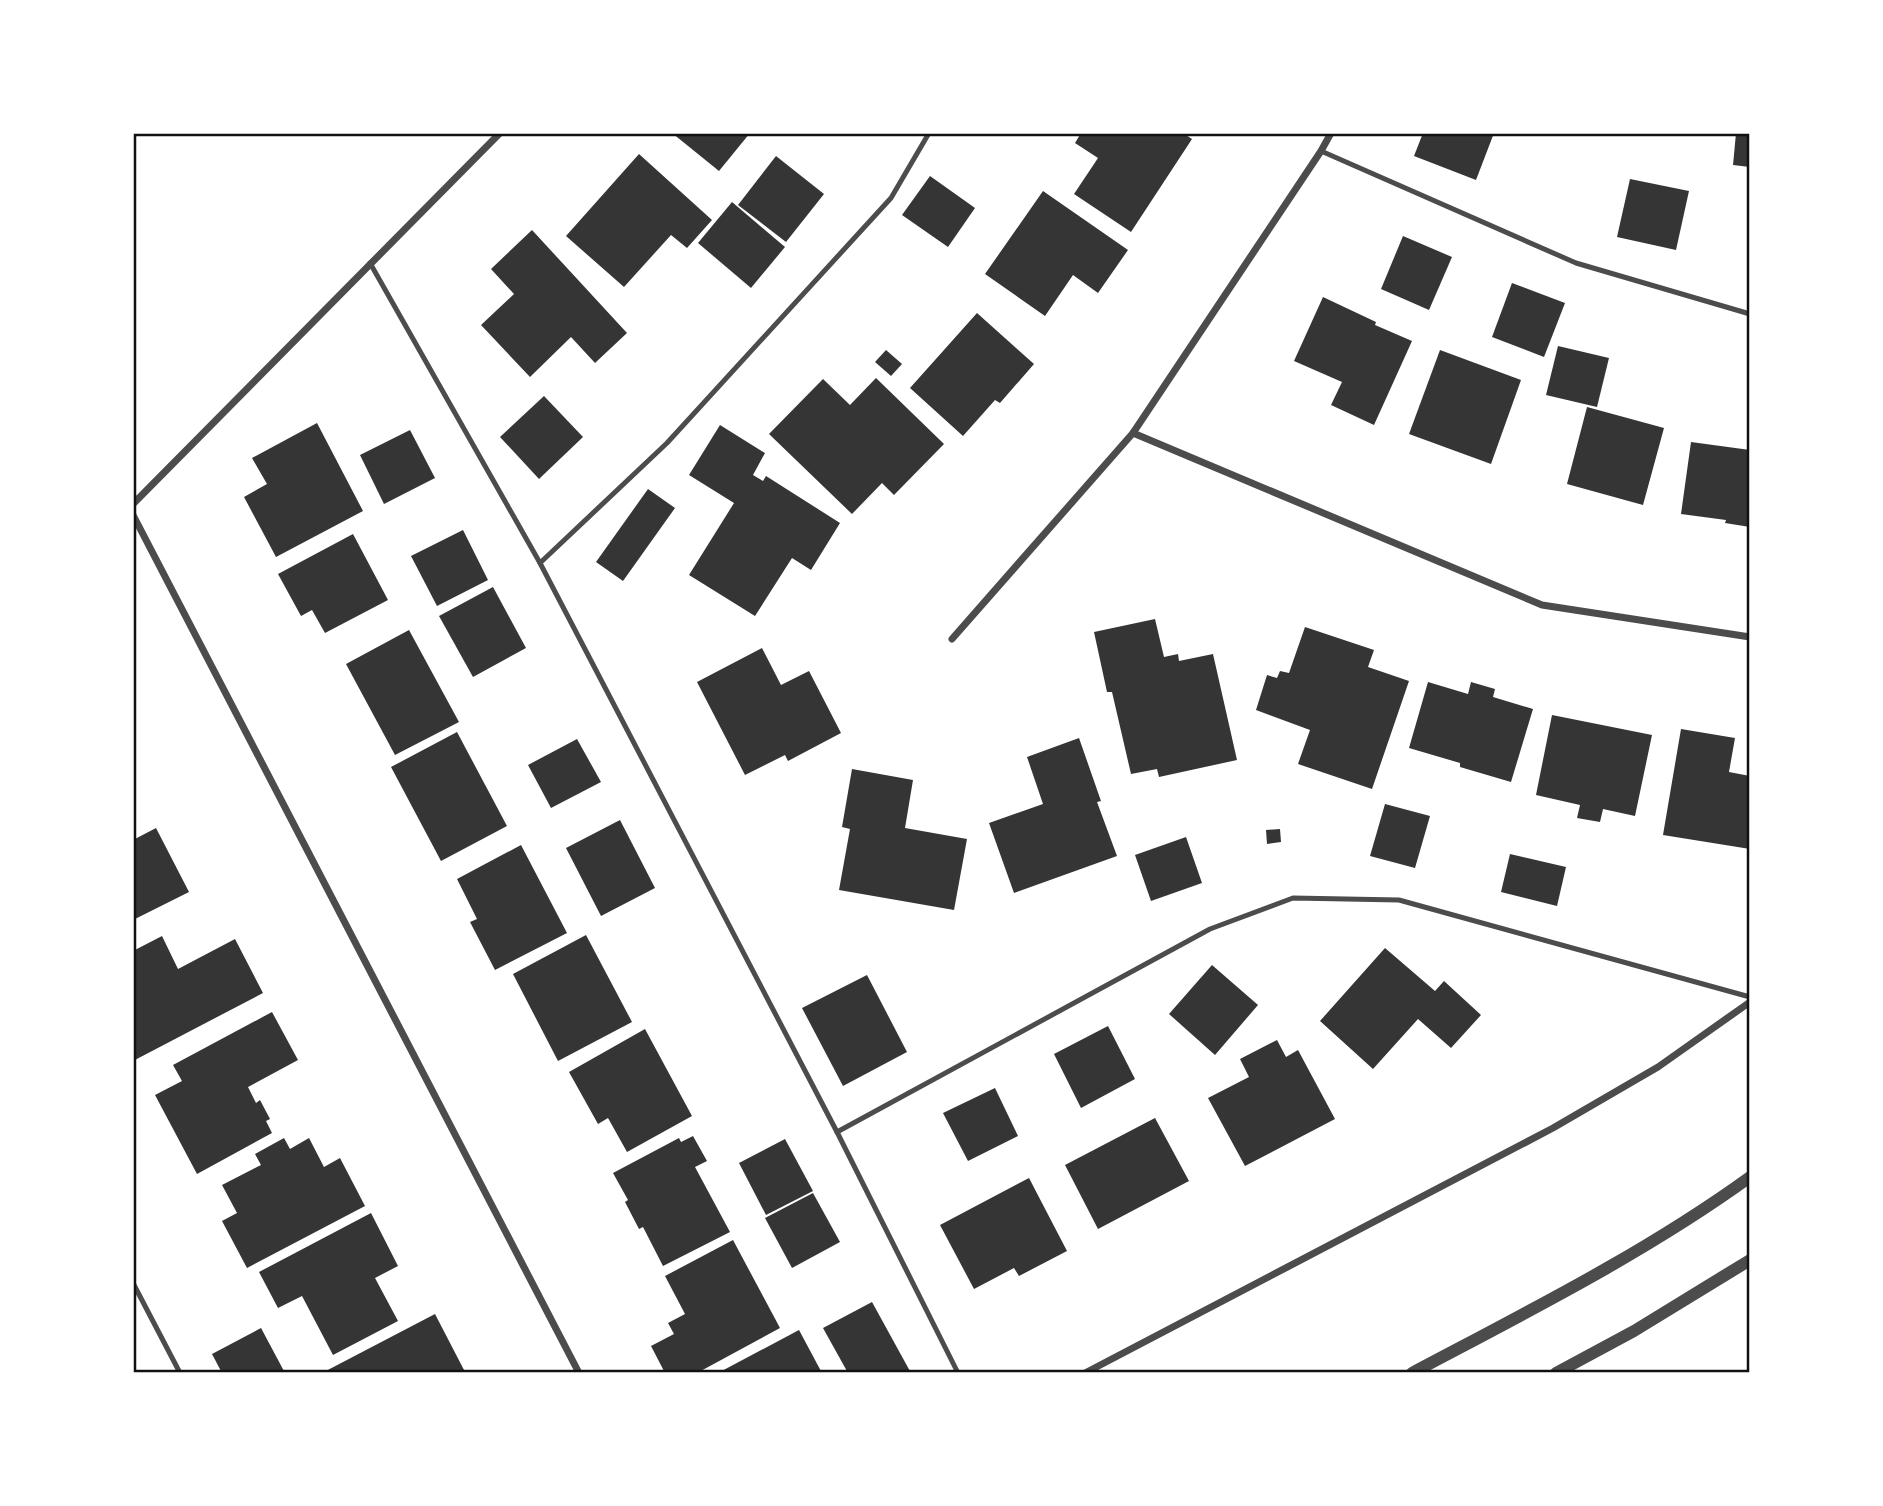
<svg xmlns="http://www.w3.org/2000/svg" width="1883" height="1506" font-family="'Titillium Web',sans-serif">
	<rect width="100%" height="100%" fill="#fff"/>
	<g fill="#353535">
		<path d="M 672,133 L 750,133 L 719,171 Z"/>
		<path d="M 1081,133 L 1183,133 L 1192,139 L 1131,232 L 1074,194 L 1098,158 L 1075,143 Z"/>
		<path d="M 1423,133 L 1494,133 L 1476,180 L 1414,156 Z"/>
		<path d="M 1736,133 L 1750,133 L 1750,167 L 1733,165 Z"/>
		<path d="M 639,154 L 712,220 L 687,248 L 671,235 L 624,287 L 566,236 Z"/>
		<path d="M 776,156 L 824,194 L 786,242 L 738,205 Z"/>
		<path d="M 930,176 L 975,208 L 948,247 L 902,215 Z"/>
		<path d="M 1630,179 L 1689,191 L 1676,250 L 1617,237 Z"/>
		<path d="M 1043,191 L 1128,250 L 1098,293 L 1073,275 L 1045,316 L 985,274 Z"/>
		<path d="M 732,202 L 785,247 L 751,288 L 698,243 Z"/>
		<path d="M 532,230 L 627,333 L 595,363 L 571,337 L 530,377 L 481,325 L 514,294 L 491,269 Z"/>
		<path d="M 1403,236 L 1452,257 L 1429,310 L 1381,289 Z"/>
		<path d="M 1512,283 L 1565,303 L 1544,357 L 1492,337 Z"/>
		<path d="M 1323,297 L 1376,322 L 1375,325 L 1412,341 L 1374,425 L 1331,405 L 1342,382 L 1294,361 Z"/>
		<path d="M 977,313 L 1034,364 L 1000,403 L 995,400 L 963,436 L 910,388 Z"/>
		<path d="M 1558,346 L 1609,358 L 1597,407 L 1546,395 Z"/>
		<path d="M 886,350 L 902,364 L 891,376 L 875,362 Z"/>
		<path d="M 1440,350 L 1521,380 L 1491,464 L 1409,434 Z"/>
		<path d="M 876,378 L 944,444 L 894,495 L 882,483 L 852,514 L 769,434 L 823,379 L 850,405 Z"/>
		<path d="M 544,396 L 583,437 L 539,479 L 500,437 Z"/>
		<path d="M 1587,407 L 1664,428 L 1643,505 L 1567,484 Z"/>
		<path d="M 317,423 L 363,511 L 276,557 L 244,497 L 267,484 L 252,458 Z"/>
		<path d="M 720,425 L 765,453 L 753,475 L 763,481 L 766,476 L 840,523 L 811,570 L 792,558 L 755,616 L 689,575 L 734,503 L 689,475 Z"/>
		<path d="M 410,430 L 435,478 L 384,504 L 360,455 Z"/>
		<path d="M 1691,442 L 1750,450 L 1750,527 L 1725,523 L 1726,520 L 1681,514 Z"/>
		<path d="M 648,489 L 675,508 L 623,581 L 596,562 Z"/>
		<path d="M 463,530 L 488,580 L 437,606 L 411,556 Z"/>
		<path d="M 353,534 L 388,600 L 325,633 L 312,610 L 301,616 L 278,574 Z"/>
		<path d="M 493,587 L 526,648 L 473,677 L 439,616 Z"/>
		<path d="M 1155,619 L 1164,657 L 1178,654 L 1179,661 L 1213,654 L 1237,760 L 1159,777 L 1157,769 L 1131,774 L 1112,692 L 1107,692 L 1094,632 Z"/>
		<path d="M 1305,627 L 1374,650 L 1368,667 L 1409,681 L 1372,789 L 1298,764 L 1310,730 L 1256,710 L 1267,675 L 1277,678 L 1280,671 L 1289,673 Z"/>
		<path d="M 409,630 L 459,722 L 395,755 L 346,664 Z"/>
		<path d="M 762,648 L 781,685 L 809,671 L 841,733 L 788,761 L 785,755 L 745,775 L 697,682 Z"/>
		<path d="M 1428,682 L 1468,694 L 1471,682 L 1495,689 L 1493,697 L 1533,709 L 1511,782 L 1460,767 L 1460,763 L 1409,748 Z"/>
		<path d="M 1552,715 L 1652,735 L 1635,816 L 1603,809 L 1600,822 L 1577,818 L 1580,805 L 1536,795 Z"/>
		<path d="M 1681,729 L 1735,738 L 1729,772 L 1750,776 L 1750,849 L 1663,835 Z"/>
		<path d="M 457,732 L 507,826 L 441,861 L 391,767 Z"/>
		<path d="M 1079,738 L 1101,801 L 1097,802 L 1117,856 L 1014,893 L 989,823 L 1043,804 L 1027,757 Z"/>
		<path d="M 577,739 L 601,782 L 551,808 L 528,765 Z"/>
		<path d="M 852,769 L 913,780 L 905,828 L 967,839 L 954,910 L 839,890 L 850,829 L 842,827 Z"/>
		<path d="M 1385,804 L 1430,816 L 1415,868 L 1370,856 Z"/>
		<path d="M 620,820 L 655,888 L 601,916 L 566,848 Z"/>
		<path d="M 156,828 L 189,892 L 133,920 L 133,840 Z"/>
		<path d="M 1280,829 L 1281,842 L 1267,844 L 1266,830 Z"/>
		<path d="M 1186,837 L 1202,883 L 1151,901 L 1135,855 Z"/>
		<path d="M 521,845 L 567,933 L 495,970 L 470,922 L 477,919 L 457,879 Z"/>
		<path d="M 1510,854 L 1566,867 L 1557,906 L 1501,892 Z"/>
		<path d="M 586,935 L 632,1022 L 558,1061 L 513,974 Z"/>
		<path d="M 162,936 L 178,969 L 235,939 L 263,993 L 133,1061 L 133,951 Z"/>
		<path d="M 1385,948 L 1435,991 L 1444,981 L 1481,1015 L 1451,1048 L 1418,1019 L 1373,1069 L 1320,1021 Z"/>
		<path d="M 1212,965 L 1258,1005 L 1215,1055 L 1169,1014 Z"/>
		<path d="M 867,975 L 907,1052 L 843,1086 L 802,1008 Z"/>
		<path d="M 272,1012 L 298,1060 L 248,1087 L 256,1103 L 260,1100 L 270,1119 L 266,1121 L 272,1133 L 197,1174 L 155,1095 L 182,1081 L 173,1065 Z"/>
		<path d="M 1108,1026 L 1135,1079 L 1081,1108 L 1054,1054 Z"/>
		<path d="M 645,1029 L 692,1116 L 627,1152 L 608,1118 L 598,1124 L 569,1072 Z"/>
		<path d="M 1277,1040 L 1286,1057 L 1298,1050 L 1335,1119 L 1245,1166 L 1208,1098 L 1249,1077 L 1240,1059 Z"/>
		<path d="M 995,1088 L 1018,1136 L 968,1161 L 943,1113 Z"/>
		<path d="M 1155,1118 L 1189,1181 L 1098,1229 L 1065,1165 Z"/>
		<path d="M 693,1136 L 707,1161 L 695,1167 L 730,1232 L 663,1266 L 643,1227 L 639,1229 L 625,1202 L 628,1200 L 613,1173 L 679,1138 L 681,1142 Z"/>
		<path d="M 284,1138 L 290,1149 L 309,1138 L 324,1167 L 340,1158 L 365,1206 L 247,1268 L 222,1221 L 237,1213 L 222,1185 L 261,1165 L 255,1154 Z"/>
		<path d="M 785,1139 L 813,1191 L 766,1215 L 739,1163 Z"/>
		<path d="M 1029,1178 L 1067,1251 L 1019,1276 L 1014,1268 L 974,1289 L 940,1225 Z"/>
		<path d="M 813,1193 L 840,1242 L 792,1268 L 765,1218 Z"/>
		<path d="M 371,1213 L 398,1266 L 375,1278 L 398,1321 L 333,1355 L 302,1296 L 278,1308 L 259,1272 Z"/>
		<path d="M 733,1240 L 780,1328 L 697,1373 L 665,1373 L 651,1346 L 674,1334 L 668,1323 L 685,1314 L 665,1276 Z"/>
		<path d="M 872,1302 L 911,1373 L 848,1373 L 823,1328 Z"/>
		<path d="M 435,1314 L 464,1370 L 459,1373 L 322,1373 Z"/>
		<path d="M 261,1328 L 285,1373 L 222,1373 L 212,1354 Z"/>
		<path d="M 799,1330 L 822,1373 L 718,1373 Z"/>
	</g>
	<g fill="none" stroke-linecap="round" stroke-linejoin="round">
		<g stroke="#4c4c4c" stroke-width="5">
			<path d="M 1321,151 L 1576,263 L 1750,314"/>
			<path d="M 370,263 L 540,563 L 837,1132 L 958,1373"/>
			<path d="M 540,563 L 667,443 L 891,198 L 929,133"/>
			<path d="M 837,1132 L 1210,929 L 1293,898 L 1399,900 L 1750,997"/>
			<path d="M 133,1283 L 180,1373"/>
		</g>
		<g stroke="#4c4c4c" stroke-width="7">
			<path d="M 1133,433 L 1542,605 L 1750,637"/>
			<path d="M 133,504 L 500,133"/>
			<path d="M 133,515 L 579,1373"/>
			<path d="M 952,639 L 1133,433 L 1321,151 L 1331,133"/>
			<path d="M 1085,1373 L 1553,1128 L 1658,1067 L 1750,1002"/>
		</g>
		<g stroke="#4c4c4c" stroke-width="12">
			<path d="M 1412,1373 C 1527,1312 1645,1253 1750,1177"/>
			<path d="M 1556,1373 L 1634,1331 L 1750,1260"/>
		</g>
	</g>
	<rect width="1883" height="1506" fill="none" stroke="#ffffff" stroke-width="270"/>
	<rect x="135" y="135" width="1613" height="1236" fill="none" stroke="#111" stroke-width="2.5"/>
</svg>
